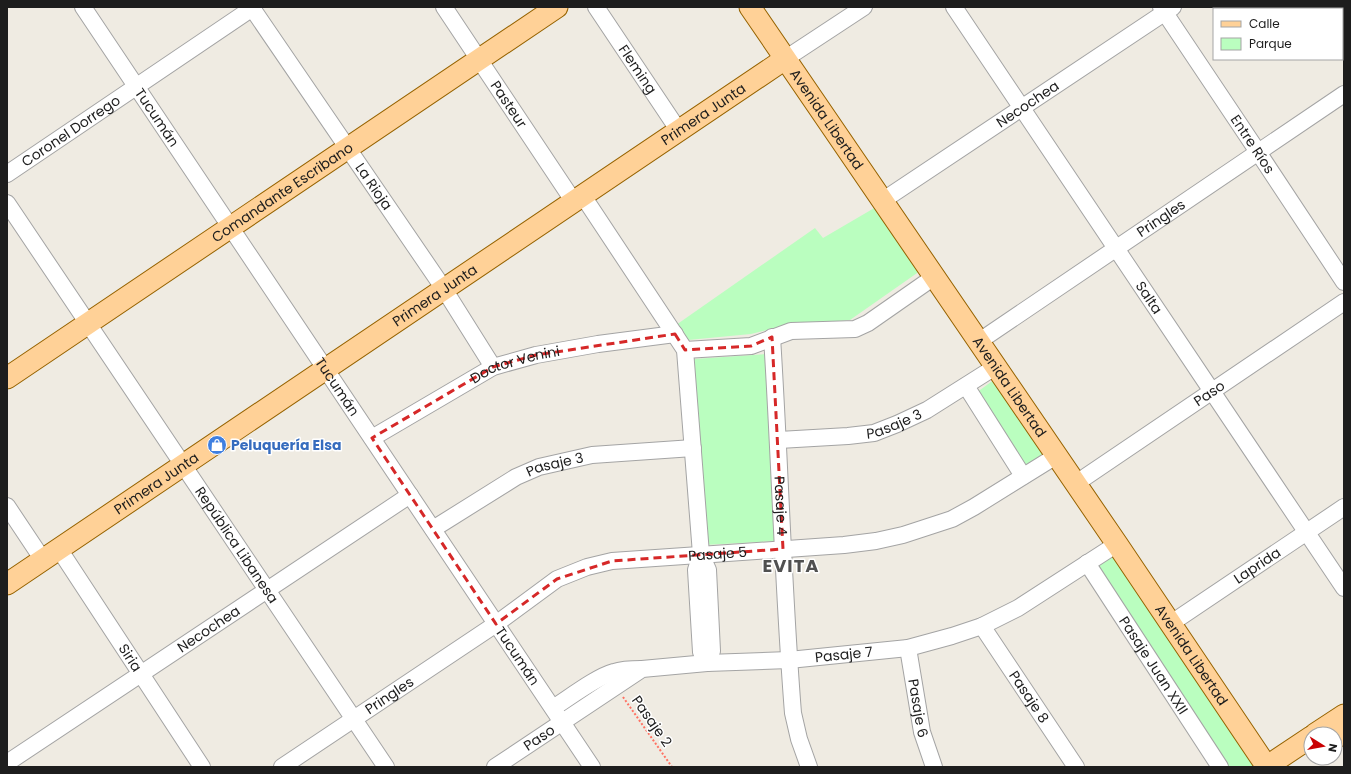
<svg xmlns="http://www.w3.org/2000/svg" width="1351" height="774" font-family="Poppins,sans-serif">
	<rect width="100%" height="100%" fill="#efebe2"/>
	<g fill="#bafebf">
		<path d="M 876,207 L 920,271 L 850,320 L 783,326 L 751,334 L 688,340 L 676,325 L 815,228 L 823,238 Z"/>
		<path d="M 767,354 L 778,541 L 704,545 L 694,359 Z"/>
		<path d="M 995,379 L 1044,454 L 1027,466 L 976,393 Z"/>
		<path d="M 1116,551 L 1255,767 L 1227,767 L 1095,565 Z"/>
	</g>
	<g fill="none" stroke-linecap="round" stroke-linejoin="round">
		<g stroke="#a4a4a4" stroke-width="18">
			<g id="minor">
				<path id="s1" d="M 83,7 L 592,767"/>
				<path id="s2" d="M 444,7 L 574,202"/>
				<path id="s3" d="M 596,7 L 679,131"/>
				<path id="s4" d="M 954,7 L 1344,588"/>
				<path id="s5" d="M 1161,7 L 1258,152 L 1344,282"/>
				<path id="s6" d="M 252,8 L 444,289 L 493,367"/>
				<path d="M 785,59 L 864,7"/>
				<path id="s7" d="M 7,174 L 254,7"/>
				<path d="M 583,196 L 685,350 L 701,554 L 708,570 L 712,651 L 707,663"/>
				<path id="s8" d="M 882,201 L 1173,7"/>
				<path id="s9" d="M 7,203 L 386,767"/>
				<path id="s10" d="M 772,337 C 780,462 783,588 793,713 L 799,739 L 809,767"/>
				<path id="s11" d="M 978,342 L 1344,94"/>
				<path d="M 685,350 L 751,346 L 791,331 L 855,329 L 868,323 L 934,277"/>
				<path d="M 966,386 L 1023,476"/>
				<path id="s12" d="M 372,438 L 493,367 L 536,355 L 598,344 L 675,334"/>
				<path id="s13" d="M 779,440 L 848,436 L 874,433 L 897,424 L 927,410 L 995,367"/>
				<path id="s14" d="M 1075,484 L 1344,302"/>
				<path d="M 7,506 L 43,560"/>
				<path id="s15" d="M 433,529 L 516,477 L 539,467 L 592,455 L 693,448"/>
				<path id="s16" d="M 59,549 L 202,767"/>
				<path d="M 701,554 L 696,570 L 701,652 L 705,660"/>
				<path id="s17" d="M 1087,563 L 1220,767"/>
				<path id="s18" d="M 1170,624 L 1344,507"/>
				<path id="s19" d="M 982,626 L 1076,767"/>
				<path id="s20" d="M 908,648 L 922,732 L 934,767"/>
				<path d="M 553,708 C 569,698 596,677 614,672 C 623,669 632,669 642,669"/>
				<path id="s21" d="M 7,763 L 410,495"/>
				<path id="s22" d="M 282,767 L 496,624 L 557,579 L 587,567 L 612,561 L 844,545 L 876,541 L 903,535 L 952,519 L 974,507 L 1056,456"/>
				<path id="s23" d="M 495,767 L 642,669 L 707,663 L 789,660 L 908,648 L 952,636 L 982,626 L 1018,608 L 1117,544"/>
			</g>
		</g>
		<g stroke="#966300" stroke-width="23">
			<g id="major">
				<path id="s24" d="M 750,7 L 1117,544 L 1267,767"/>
				<path id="s25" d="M 7,378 L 557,7"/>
				<path id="s26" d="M 7,584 L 785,59"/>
				<path d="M 1315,734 L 1344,715"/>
				<path d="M 1335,738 L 1344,732"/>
				<path d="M 1266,767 L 1311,737"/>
			</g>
		</g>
		<path stroke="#ff7263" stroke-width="2" stroke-dasharray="2 2" stroke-linecap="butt" d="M 623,697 L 672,767"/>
		<use href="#minor" stroke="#fff" stroke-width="16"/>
		<use href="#major" stroke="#ffd197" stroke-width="21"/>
	</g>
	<path fill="none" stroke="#d62828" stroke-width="3" stroke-dasharray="8 5" stroke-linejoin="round" d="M 675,334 L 685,350 L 751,346 L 772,337 L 783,549 L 612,561 L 557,579 L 496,624 L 372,438 L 493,367 L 536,355 Z"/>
	<defs>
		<g id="shop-disc" transform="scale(1)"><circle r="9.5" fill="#3f7fe0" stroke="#fff"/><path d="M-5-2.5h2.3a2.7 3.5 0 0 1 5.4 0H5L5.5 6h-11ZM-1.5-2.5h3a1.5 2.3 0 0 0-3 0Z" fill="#fff"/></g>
	</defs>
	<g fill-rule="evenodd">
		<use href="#shop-disc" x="217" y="445"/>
	</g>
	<g text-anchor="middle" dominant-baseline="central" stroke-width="3" stroke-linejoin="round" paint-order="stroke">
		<g font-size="14" fill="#1d1d1d" stroke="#fff">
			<text stroke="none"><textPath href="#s3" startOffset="75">Fleming</textPath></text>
			<text stroke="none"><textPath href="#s2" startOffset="117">Pasteur</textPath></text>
			<text stroke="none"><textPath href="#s8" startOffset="175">Necochea</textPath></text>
			<text stroke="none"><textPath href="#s26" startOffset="840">Primera Junta</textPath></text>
			<text stroke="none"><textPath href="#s1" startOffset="133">Tucumán</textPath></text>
			<text stroke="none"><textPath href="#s24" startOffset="136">Avenida Libertad</textPath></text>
			<text stroke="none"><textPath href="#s7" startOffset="77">Coronel Dorrego</textPath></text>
			<text stroke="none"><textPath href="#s5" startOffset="165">Entre Ríos</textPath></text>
			<text stroke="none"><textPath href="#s6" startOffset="216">La Rioja</textPath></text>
			<text stroke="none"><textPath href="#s25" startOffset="332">Comandante Escribano</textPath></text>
			<text stroke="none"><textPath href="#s11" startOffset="221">Pringles</textPath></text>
			<text stroke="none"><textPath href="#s26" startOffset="516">Primera Junta</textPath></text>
			<text stroke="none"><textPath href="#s4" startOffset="350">Salta</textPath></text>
			<text stroke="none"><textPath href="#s12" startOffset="162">Doctor Venini</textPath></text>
			<text stroke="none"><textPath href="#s1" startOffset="457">Tucumán</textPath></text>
			<text stroke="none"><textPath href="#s24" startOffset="460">Avenida Libertad</textPath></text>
			<text stroke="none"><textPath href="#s14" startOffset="162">Paso</textPath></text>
			<text stroke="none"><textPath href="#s13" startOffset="117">Pasaje 3</textPath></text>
			<text stroke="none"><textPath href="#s15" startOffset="139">Pasaje 3</textPath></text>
			<text stroke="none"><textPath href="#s26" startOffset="180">Primera Junta</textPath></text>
			<text stroke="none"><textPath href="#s10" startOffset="169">Pasaje 4</textPath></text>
			<text stroke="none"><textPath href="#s9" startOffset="412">República Libanesa</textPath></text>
			<text stroke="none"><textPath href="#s22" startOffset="497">Pasaje 5</textPath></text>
			<text stroke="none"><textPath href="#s18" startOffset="105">Laprida</textPath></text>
			<text stroke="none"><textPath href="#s21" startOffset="242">Necochea</textPath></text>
			<text stroke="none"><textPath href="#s23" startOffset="379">Pasaje 7</textPath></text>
			<text stroke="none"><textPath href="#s24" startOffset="784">Avenida Libertad</textPath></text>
			<text stroke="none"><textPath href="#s1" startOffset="781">Tucumán</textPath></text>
			<text stroke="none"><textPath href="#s16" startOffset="130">Siria</textPath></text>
			<text stroke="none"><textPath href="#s17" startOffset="122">Pasaje Juan XXII</textPath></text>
			<text stroke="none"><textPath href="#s22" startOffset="129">Pringles</textPath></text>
			<text stroke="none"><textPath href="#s19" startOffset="85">Pasaje 8</textPath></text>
			<text stroke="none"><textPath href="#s20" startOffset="61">Pasaje 6</textPath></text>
			<text transform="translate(652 721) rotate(55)">Pasaje 2</text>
			<text stroke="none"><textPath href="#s23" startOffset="53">Paso</textPath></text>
		</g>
		<g font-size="14" font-weight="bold" fill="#366cbe" stroke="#fff" text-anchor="start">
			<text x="231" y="445">Peluquería Elsa</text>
		</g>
		<g font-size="18" font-weight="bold" letter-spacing="1" fill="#505050" stroke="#fff">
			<text x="791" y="565">EVITA</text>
		</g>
	</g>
	<rect width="1351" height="774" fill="none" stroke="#1d1d1d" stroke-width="16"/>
	<rect x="1213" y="8" width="130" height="52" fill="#ffffff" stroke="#a5a5a5"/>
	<rect x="1221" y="21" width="20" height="6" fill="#ffd197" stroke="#a5a5a5"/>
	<text x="1249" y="28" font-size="12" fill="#1d1d1d">Calle</text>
	<rect x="1221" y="38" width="20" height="12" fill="#bafebf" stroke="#a5a5a5"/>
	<text x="1249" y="48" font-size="12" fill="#1d1d1d">Parque</text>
	<g transform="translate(1323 746) rotate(101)"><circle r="19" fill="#ffffff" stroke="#a5a5a5"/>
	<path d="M0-3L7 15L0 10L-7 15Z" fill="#ca0002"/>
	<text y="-6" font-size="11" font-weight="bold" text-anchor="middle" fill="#1d1d1d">N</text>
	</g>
</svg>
